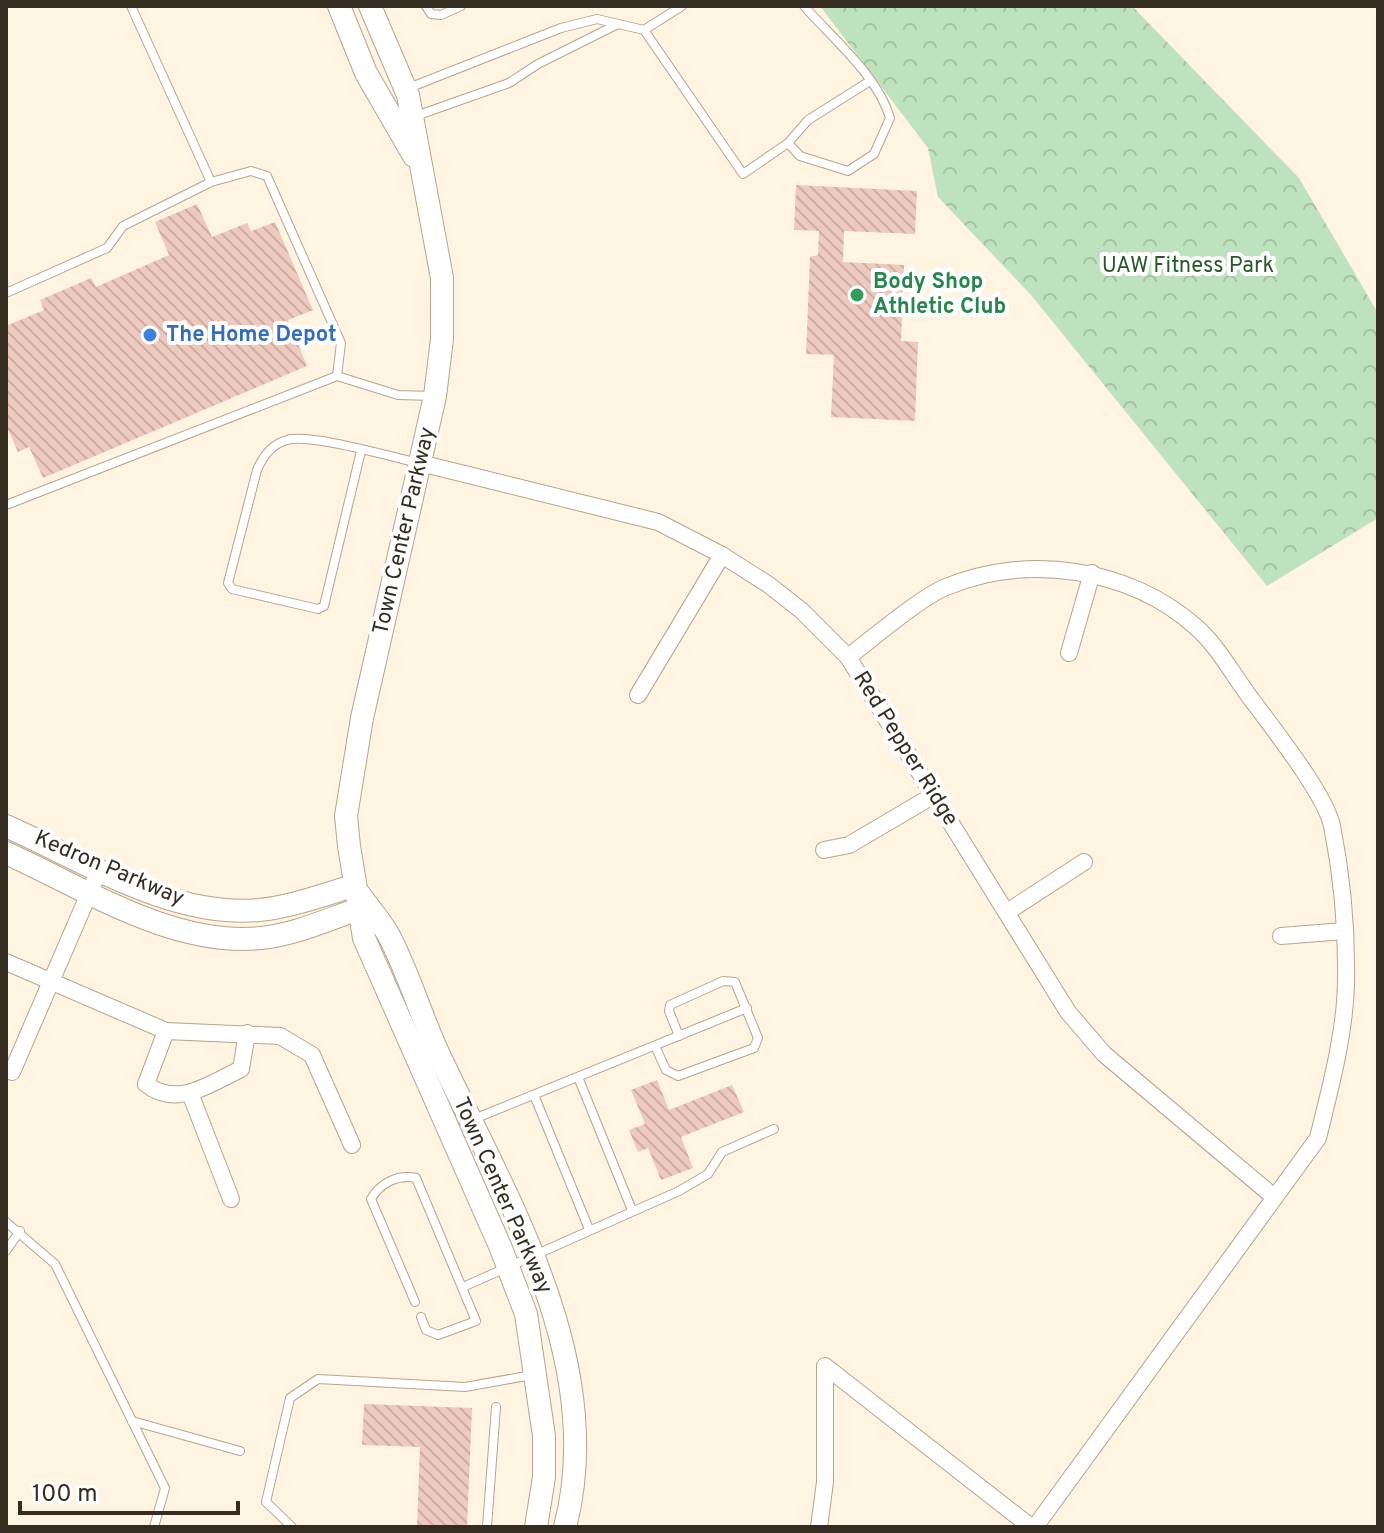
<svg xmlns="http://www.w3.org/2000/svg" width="1384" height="1533" font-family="Overpass,sans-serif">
	<defs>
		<pattern id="park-crowns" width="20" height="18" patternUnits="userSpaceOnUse" patternTransform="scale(2)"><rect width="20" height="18" fill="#bfe2be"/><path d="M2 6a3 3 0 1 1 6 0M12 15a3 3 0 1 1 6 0" fill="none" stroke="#a5c2a3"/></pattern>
		<pattern id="building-back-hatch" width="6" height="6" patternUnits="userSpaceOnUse" patternTransform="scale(2)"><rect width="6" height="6" fill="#edc9bf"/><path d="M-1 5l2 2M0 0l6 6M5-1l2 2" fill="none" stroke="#ccada4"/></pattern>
	</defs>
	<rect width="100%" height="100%" fill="#fff3e2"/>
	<path fill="url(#park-crowns)" d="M 820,6 L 1132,6 L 1299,178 L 1378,313 L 1378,518 L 1267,586 L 1031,295 L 938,197 L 928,148 Z"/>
	<g fill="url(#building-back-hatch)">
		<path d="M 796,185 L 917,191 L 915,234 L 844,231 L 843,262 L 904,265 L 901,341 L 918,342 L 915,421 L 831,417 L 834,355 L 806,354 L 810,257 L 818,255 L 819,231 L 794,230 Z"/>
		<path d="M 197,204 L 212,237 L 247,223 L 251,231 L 275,222 L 313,310 L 288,320 L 307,366 L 43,478 L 29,447 L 18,452 L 6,425 L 6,326 L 44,310 L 40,300 L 91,278 L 96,287 L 169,255 L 155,222 Z"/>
		<path d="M 657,1080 L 669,1110 L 732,1085 L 744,1112 L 681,1137 L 693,1168 L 661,1180 L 648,1148 L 638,1152 L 629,1130 L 645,1124 L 631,1090 Z"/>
		<path d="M 364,1404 L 472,1408 L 467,1527 L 417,1527 L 420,1447 L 362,1445 Z"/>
	</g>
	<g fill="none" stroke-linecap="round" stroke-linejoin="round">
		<g stroke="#b7a48a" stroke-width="10">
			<g id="lane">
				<path d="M 131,6 L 211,182"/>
				<path d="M 426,6 L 431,14 L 441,15 L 461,6"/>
				<path d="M 644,30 L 682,6"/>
				<path d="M 406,89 L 561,28 L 597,19 L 644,30 L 743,174 L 788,143 L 800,156 L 848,171 L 874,154 L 890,118 C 878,76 833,39 804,6"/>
				<path d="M 413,117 L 509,83 L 538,64 L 618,24"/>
				<path d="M 788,143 L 808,120 L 870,81"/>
				<path d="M 6,293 L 107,248 L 123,226 L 211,182 L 251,171 L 267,176 L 341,343 L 337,376"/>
				<path d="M 361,451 L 324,606 L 318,609 L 232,589 L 228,583 L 257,470 C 263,456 272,444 287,440 C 309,433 392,457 419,463"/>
				<path d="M 6,505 L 337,376 L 398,395 L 434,396"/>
				<path d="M 655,1046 L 666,1070 L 678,1076 L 754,1048 L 758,1038 L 735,982 L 723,981 L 670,1005 L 669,1011 L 679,1036"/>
				<path d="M 578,1077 L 632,1210"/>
				<path d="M 534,1095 L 589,1229"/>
				<path d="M 474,1119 L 747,1008"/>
				<path d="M 6,1222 L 55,1264 L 165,1488 L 154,1527"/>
				<path d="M 6,1251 L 20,1231"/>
				<path d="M 463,1287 L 679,1191 L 708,1174 L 722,1152 L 774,1129"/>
				<path d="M 415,1302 L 371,1199 C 380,1183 398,1174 416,1178 L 476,1321 L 438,1335 L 426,1330 L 421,1317"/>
				<path d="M 132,1421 L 240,1451"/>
				<path d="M 292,1527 L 266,1502 L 290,1398 L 318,1379 L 465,1387 L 532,1375"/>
				<path d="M 487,1527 L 496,1407"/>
			</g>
		</g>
		<g stroke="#b7a48a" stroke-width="18">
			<g id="street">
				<path d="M 420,463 L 658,522 L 722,555 L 769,585 L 802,611 L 848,657 L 1068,1012 L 1104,1054 L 1274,1197"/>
				<path d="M 1069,653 L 1092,573"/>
				<path d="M 848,657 C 872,639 921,597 946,587 C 1027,553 1130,568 1196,627 C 1219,647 1236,680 1255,704 C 1275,731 1326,796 1332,826 C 1342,876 1347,932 1346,983 C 1345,1034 1330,1089 1318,1138 L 1035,1527"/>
				<path d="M 638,695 L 722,555"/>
				<path d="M 824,850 L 849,845 L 934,795"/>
				<path d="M 1007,912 L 1084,862"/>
				<path d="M 1281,936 L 1344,931"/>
				<path d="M 6,962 L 166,1031 L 280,1036 L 312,1055 L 352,1145"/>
				<path d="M 166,1031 L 146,1084 C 177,1109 211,1083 241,1069 L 247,1033"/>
				<path d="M 12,1072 L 100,868"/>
				<path d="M 190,1093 L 231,1199"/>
				<path d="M 819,1527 L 825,1482 L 825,1366 L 1031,1527"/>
			</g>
		</g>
		<g stroke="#b7a48a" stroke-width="24">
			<g id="secondary">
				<path d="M 339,6 L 366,73 L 414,156"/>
				<path d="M 370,6 L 408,95 L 442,278 L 442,339 L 435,396 L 362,718 L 346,816 L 349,846 L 364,938 L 500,1246 L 526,1314 L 544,1436 L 544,1477 L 536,1527"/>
				<path d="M 6,826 C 83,860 171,918 259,910 C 291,907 322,895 353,886"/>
				<path d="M 6,853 C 84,888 172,947 261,938 C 299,934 332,917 368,906"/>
				<path d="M 360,895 C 369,908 380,920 388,934 C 409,973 421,1017 440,1057 C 507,1199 608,1363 565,1527"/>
			</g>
		</g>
		<use href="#lane" stroke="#fff" stroke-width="8"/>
		<use href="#street" stroke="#fff" stroke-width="16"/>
		<use href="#secondary" stroke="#fff" stroke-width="22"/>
	</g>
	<circle fill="#2e9e5b" stroke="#fff" stroke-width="3" cx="857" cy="295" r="8"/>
	<circle fill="#3f7fe0" stroke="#fff" stroke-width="3" cx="150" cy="335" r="8"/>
	<g text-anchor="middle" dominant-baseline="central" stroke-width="8" stroke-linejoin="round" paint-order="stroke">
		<g font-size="22" fill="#285829" stroke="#fff">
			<text x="1188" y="266">UAW Fitness Park</text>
		</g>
		<g font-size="22" font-weight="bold" fill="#27864d" stroke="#fff" text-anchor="start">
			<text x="873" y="282">Body Shop<tspan x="873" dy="25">Athletic Club</tspan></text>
		</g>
		<g font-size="22" font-weight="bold" fill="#366cbe" stroke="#fff" text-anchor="start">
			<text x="166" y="335">The Home Depot</text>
		</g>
		<g font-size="22" fill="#342c21" stroke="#fff">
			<text transform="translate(405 531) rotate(-77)">Town Center Parkway</text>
			<text transform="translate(905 749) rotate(58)">Red Pepper Ridge</text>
			<text transform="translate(109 869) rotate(23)">Kedron Parkway</text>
			<text transform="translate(502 1196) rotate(66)">Town Center Parkway</text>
		</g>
	</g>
	<rect width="1384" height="1533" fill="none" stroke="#342c21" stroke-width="16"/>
	<path d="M20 1501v12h218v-12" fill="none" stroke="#342c21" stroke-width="4"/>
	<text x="32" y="1501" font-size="24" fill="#342c21" stroke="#ffffff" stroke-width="6" paint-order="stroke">100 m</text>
</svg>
